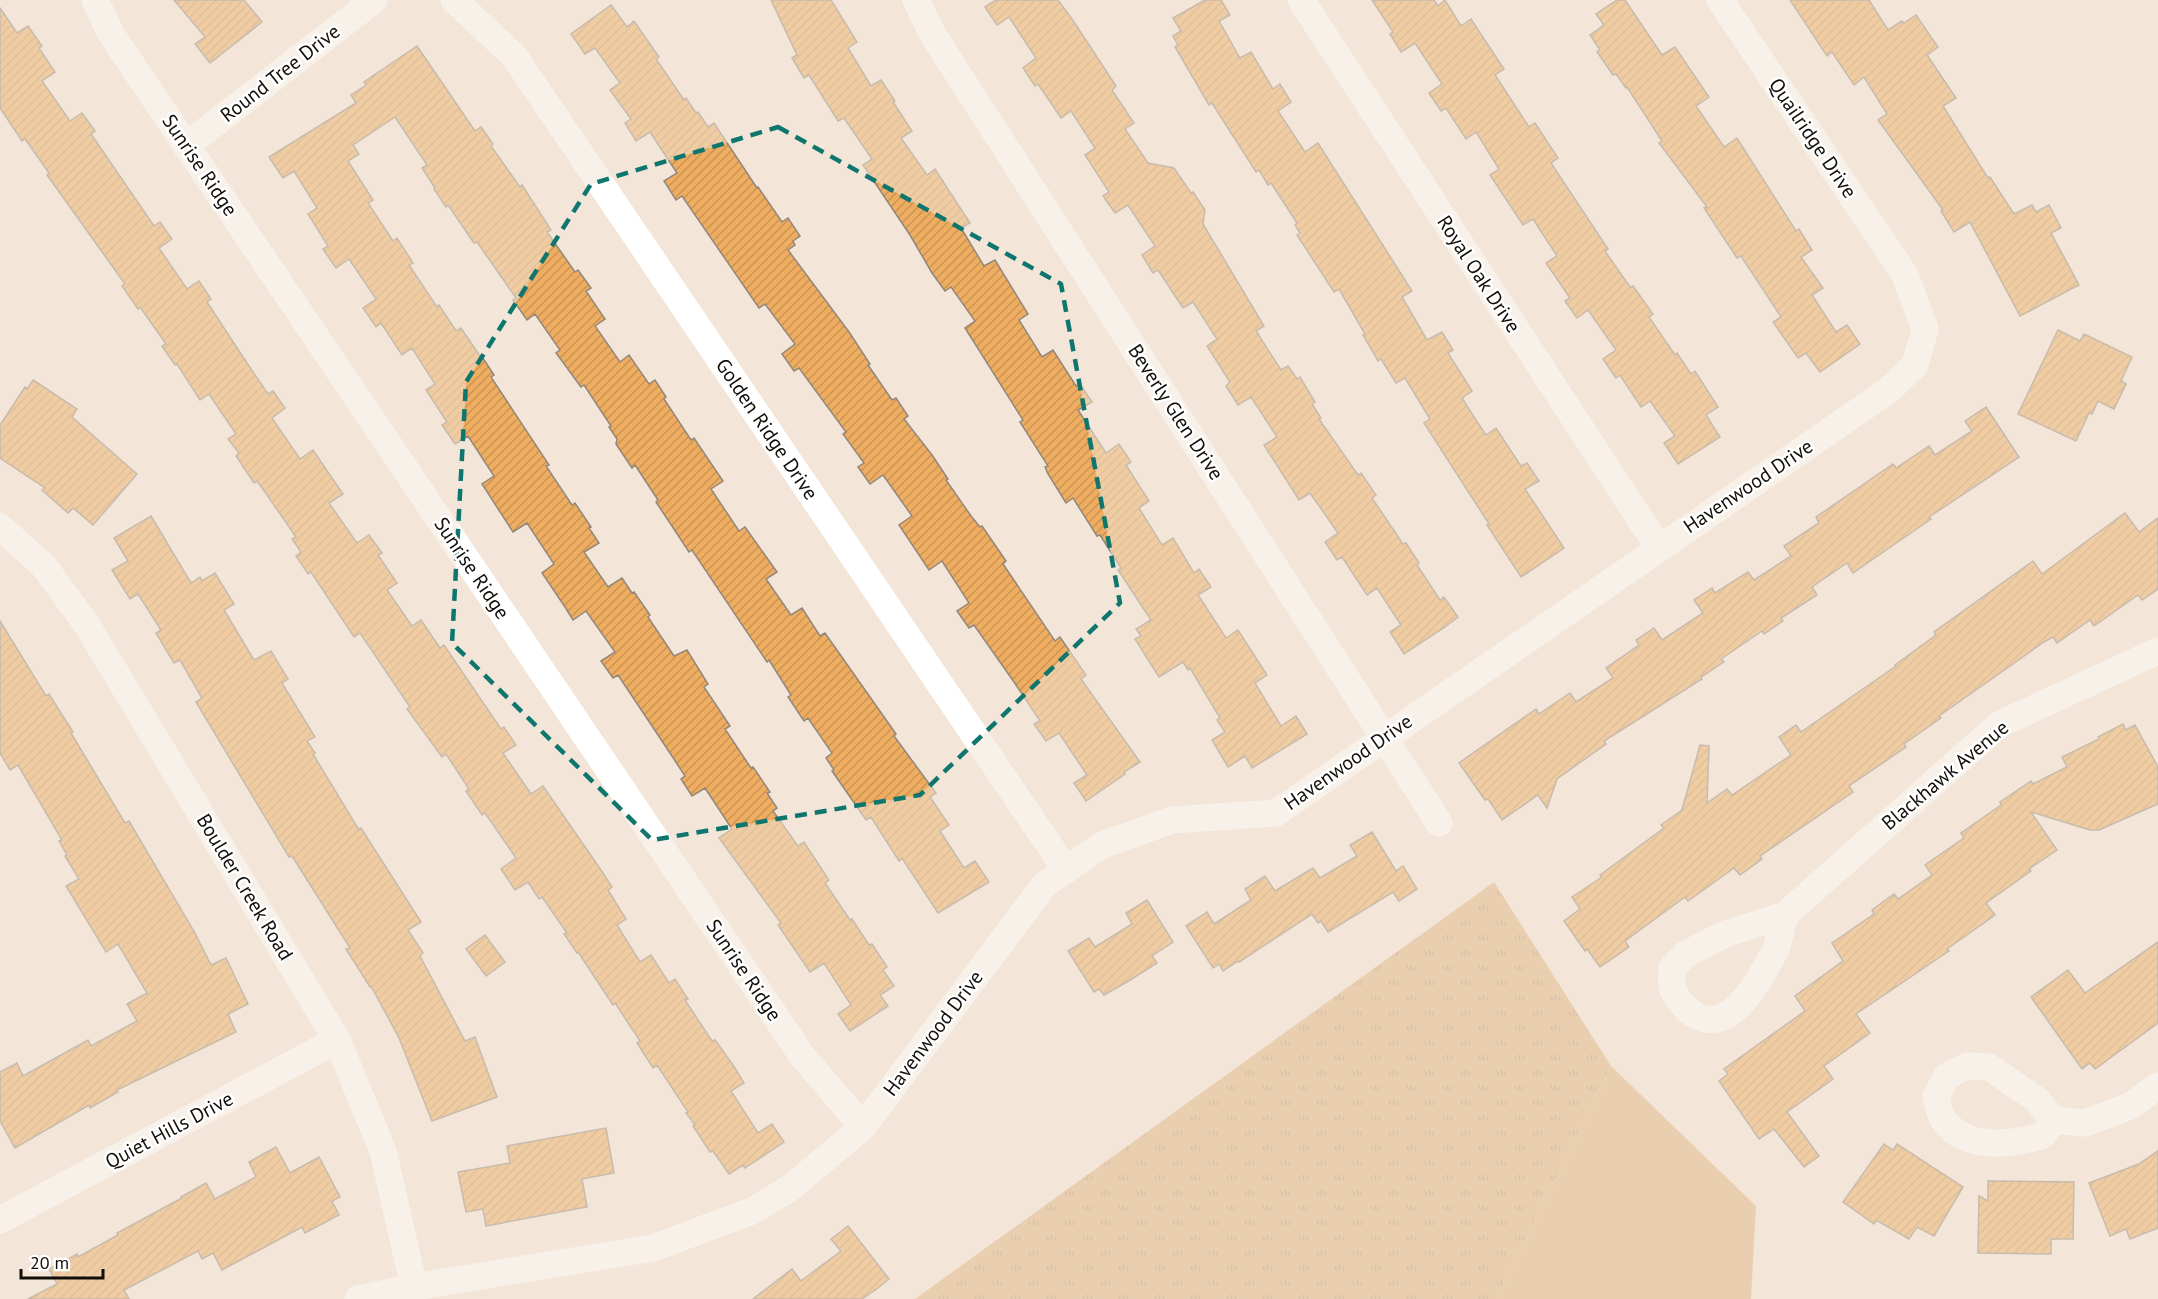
<svg xmlns="http://www.w3.org/2000/svg" width="2158" height="1299" font-family="'PT Sans',sans-serif">
	<defs>
		<pattern id="grass-tufts" width="24" height="20" patternUnits="userSpaceOnUse" patternTransform="scale(1.5)"><rect width="24" height="20" fill="#dfb17f"/><path d="M3 7l-1-3M5 7V3M7 7l1-3M15 17l-1-3M17 17v-4M19 17l1-3" fill="none" stroke="#be976c"/></pattern>
		<pattern id="building-hatch" width="6" height="6" patternUnits="userSpaceOnUse" patternTransform="scale(1.5)"><rect width="6" height="6" fill="#eead61"/><path d="M-1 1l2-2M0 6l6-6M5 7l2-2" fill="none" stroke="#cb9453"/></pattern>
	</defs>
	<rect width="100%" height="100%" fill="#f3e6d9"/>
	<path fill="url(#grass-tufts)" d="M 1494,882 L 1611,1066 L 1497,1299 L 915,1299 Z"/>
	<path fill="#dfb17f" d="M 1611,1066 L 1756,1206 L 1751,1299 L 1497,1299 Z"/>
	<g fill="url(#building-hatch)" stroke="#92877b" stroke-width="1.5">
		<path d="M 174,0 L 244,0 L 262,22 L 210,63 L 195,44 L 205,37 Z"/>
		<path d="M 771,0 L 831,0 L 857,42 L 848,48 L 871,86 L 881,80 L 895,101 L 893,102 L 912,131 L 901,138 L 927,175 L 935,169 L 970,223 L 961,228 L 984,266 L 995,260 L 1028,314 L 1019,320 L 1042,357 L 1053,350 L 1076,386 L 1080,384 L 1092,402 L 1078,410 L 1106,453 L 1119,444 L 1131,462 L 1126,465 L 1149,501 L 1139,508 L 1162,545 L 1173,538 L 1194,573 L 1199,569 L 1211,587 L 1198,595 L 1226,638 L 1238,630 L 1267,675 L 1255,683 L 1281,726 L 1296,716 L 1307,734 L 1252,768 L 1245,756 L 1228,767 L 1212,740 L 1225,732 L 1217,720 L 1220,718 L 1190,668 L 1188,670 L 1183,662 L 1159,677 L 1135,639 L 1141,636 L 1136,629 L 1151,620 L 1118,570 L 1121,568 L 1100,535 L 1097,536 L 1073,498 L 1066,503 L 1048,474 L 1045,467 L 1048,466 L 1020,422 L 1023,420 L 965,328 L 975,321 L 951,287 L 945,291 L 932,273 L 910,235 L 863,165 L 872,159 L 844,118 L 838,121 L 809,75 L 804,78 L 792,58 L 797,55 Z"/>
		<path d="M 996,0 L 1058,0 L 1074,22 L 1116,86 L 1112,90 L 1134,123 L 1125,129 L 1148,163 L 1174,168 L 1191,193 L 1193,192 L 1205,210 L 1203,224 L 1264,326 L 1256,331 L 1281,370 L 1288,366 L 1297,379 L 1300,377 L 1315,402 L 1312,404 L 1321,418 L 1319,419 L 1358,475 L 1361,473 L 1376,495 L 1372,498 L 1403,544 L 1406,543 L 1419,563 L 1417,565 L 1440,600 L 1444,597 L 1458,617 L 1445,627 L 1404,654 L 1390,632 L 1401,625 L 1377,588 L 1367,595 L 1342,557 L 1337,560 L 1325,542 L 1338,533 L 1310,493 L 1299,500 L 1264,445 L 1277,437 L 1251,397 L 1238,405 L 1226,386 L 1230,382 L 1207,346 L 1217,339 L 1193,302 L 1183,308 L 1158,270 L 1153,273 L 1142,255 L 1155,246 L 1128,205 L 1115,213 L 1103,196 L 1109,192 L 1085,155 L 1095,148 L 1071,111 L 1061,118 L 1038,84 L 1035,86 L 1023,68 L 1036,58 L 1009,17 L 997,25 L 985,7 Z"/>
		<path d="M 1205,0 L 1221,0 L 1230,15 L 1219,21 L 1240,58 L 1251,52 L 1273,89 L 1280,84 L 1291,102 L 1278,111 L 1305,152 L 1318,143 L 1412,291 L 1402,297 L 1427,340 L 1442,332 L 1453,350 L 1448,353 L 1472,391 L 1462,398 L 1474,417 L 1486,435 L 1496,428 L 1521,466 L 1527,463 L 1539,481 L 1525,489 L 1564,548 L 1521,577 L 1487,525 L 1489,524 L 1424,423 L 1430,419 L 1405,378 L 1396,383 L 1381,359 L 1378,361 L 1363,335 L 1365,334 L 1339,289 L 1334,292 L 1297,235 L 1300,233 L 1295,225 L 1297,223 L 1271,183 L 1268,185 L 1259,170 L 1256,172 L 1212,103 L 1209,105 L 1175,47 L 1178,45 L 1173,36 L 1181,31 L 1173,18 Z"/>
		<path d="M 1372,0 L 1434,0 L 1438,6 L 1445,0 L 1461,26 L 1471,19 L 1504,69 L 1495,75 L 1529,127 L 1535,123 L 1558,158 L 1551,163 L 1608,249 L 1605,251 L 1630,287 L 1633,286 L 1653,314 L 1649,317 L 1675,355 L 1677,353 L 1691,374 L 1695,371 L 1718,407 L 1706,415 L 1720,437 L 1678,464 L 1664,443 L 1675,436 L 1650,401 L 1641,407 L 1620,375 L 1616,378 L 1603,359 L 1616,350 L 1588,310 L 1577,318 L 1565,301 L 1570,298 L 1546,263 L 1557,256 L 1533,219 L 1523,225 L 1490,175 L 1499,169 L 1476,132 L 1466,139 L 1446,108 L 1441,111 L 1429,93 L 1442,84 L 1415,43 L 1401,52 L 1390,34 L 1393,32 Z"/>
		<path d="M 1617,0 L 1625,0 L 1662,55 L 1675,47 L 1709,97 L 1696,106 L 1724,147 L 1737,138 L 1796,231 L 1799,229 L 1812,250 L 1801,257 L 1823,288 L 1812,295 L 1836,332 L 1847,325 L 1860,344 L 1820,372 L 1806,353 L 1798,358 L 1773,322 L 1781,317 L 1741,256 L 1737,258 L 1704,208 L 1707,207 L 1659,143 L 1662,141 L 1627,87 L 1626,88 L 1616,74 L 1613,75 L 1597,52 L 1600,50 L 1590,35 L 1604,25 L 1596,14 Z"/>
		<path d="M 1790,0 L 1869,0 L 1888,30 L 1902,21 L 1904,23 L 1916,15 L 1938,47 L 1927,55 L 1956,98 L 1943,106 L 1988,178 L 1990,177 L 2014,214 L 2032,205 L 2036,212 L 2049,205 L 2061,228 L 2051,233 L 2079,285 L 2020,316 L 1970,222 L 1954,232 L 1941,211 L 1943,210 L 1878,120 L 1887,114 L 1864,77 L 1854,85 L 1832,52 L 1827,56 Z"/>
		<path d="M 611,5 L 627,27 L 634,21 L 659,57 L 656,59 L 684,100 L 686,98 L 696,113 L 698,112 L 708,127 L 714,123 L 757,188 L 758,187 L 782,222 L 788,218 L 800,236 L 793,241 L 795,245 L 788,250 L 849,332 L 870,364 L 868,365 L 892,400 L 896,398 L 908,416 L 904,419 L 932,455 L 948,479 L 946,480 L 971,516 L 980,527 L 982,526 L 1006,561 L 1003,564 L 1055,641 L 1060,637 L 1086,675 L 1081,679 L 1140,762 L 1124,772 L 1125,774 L 1086,801 L 1074,783 L 1087,775 L 1059,733 L 1046,741 L 1034,724 L 1040,721 L 1014,682 L 974,625 L 969,628 L 957,611 L 969,603 L 942,561 L 929,570 L 899,525 L 912,516 L 883,475 L 870,484 L 858,467 L 864,463 L 843,434 L 846,432 L 799,368 L 794,371 L 782,354 L 795,344 L 765,304 L 759,308 L 682,196 L 676,200 L 664,181 L 677,173 L 650,132 L 636,141 L 625,123 L 631,119 L 610,90 L 620,83 L 595,48 L 585,54 L 571,34 Z"/>
		<path d="M 0,8 L 17,33 L 28,26 L 42,46 L 39,48 L 55,72 L 42,81 L 70,121 L 82,113 L 95,131 L 91,134 L 154,226 L 160,222 L 172,239 L 159,248 L 187,289 L 199,281 L 211,299 L 207,302 L 243,357 L 268,394 L 273,391 L 285,408 L 272,418 L 300,459 L 313,450 L 343,494 L 329,503 L 357,543 L 369,535 L 382,553 L 378,555 L 397,583 L 387,590 L 412,626 L 421,620 L 440,648 L 444,645 L 501,729 L 504,727 L 516,745 L 503,753 L 531,794 L 543,786 L 601,870 L 612,887 L 608,890 L 626,919 L 617,925 L 640,962 L 651,955 L 669,983 L 675,979 L 688,999 L 685,1000 L 712,1041 L 715,1040 L 733,1065 L 744,1083 L 731,1091 L 758,1133 L 772,1124 L 784,1142 L 745,1168 L 743,1165 L 729,1174 L 713,1151 L 710,1152 L 693,1126 L 695,1125 L 686,1113 L 688,1112 L 657,1065 L 653,1068 L 637,1043 L 640,1041 L 615,1003 L 613,1005 L 578,952 L 577,953 L 564,934 L 567,933 L 542,897 L 539,899 L 528,882 L 515,890 L 501,869 L 516,858 L 485,813 L 482,815 L 466,791 L 469,789 L 446,754 L 442,757 L 407,709 L 410,707 L 360,633 L 354,637 L 311,572 L 308,574 L 296,556 L 301,552 L 292,539 L 296,537 L 265,492 L 257,481 L 254,483 L 236,456 L 239,453 L 228,439 L 236,434 L 209,394 L 200,400 L 177,364 L 175,365 L 162,346 L 166,344 L 140,307 L 138,309 L 122,286 L 125,284 L 47,175 L 49,173 L 25,139 L 22,141 L 0,108 Z"/>
		<path d="M 417,46 L 475,131 L 481,127 L 493,144 L 491,146 L 520,187 L 522,185 L 551,230 L 547,232 L 575,272 L 578,270 L 591,288 L 586,291 L 605,319 L 595,326 L 620,362 L 629,355 L 649,384 L 655,380 L 666,397 L 664,399 L 691,440 L 694,438 L 723,481 L 711,489 L 739,531 L 745,527 L 777,572 L 766,579 L 791,615 L 802,608 L 820,636 L 825,633 L 896,734 L 894,736 L 936,793 L 930,797 L 949,825 L 940,831 L 964,868 L 975,861 L 989,882 L 938,913 L 902,858 L 899,861 L 871,817 L 866,820 L 832,771 L 834,770 L 826,758 L 832,753 L 808,718 L 804,721 L 788,697 L 791,695 L 769,660 L 767,662 L 692,550 L 689,552 L 656,502 L 658,500 L 635,465 L 632,468 L 616,444 L 617,439 L 609,427 L 611,426 L 584,385 L 581,387 L 556,353 L 560,350 L 535,314 L 527,320 L 513,300 L 516,298 L 477,242 L 474,243 L 448,205 L 446,207 L 434,189 L 435,188 L 422,168 L 427,165 L 395,117 L 353,145 L 359,154 L 348,161 L 373,200 L 368,203 L 393,241 L 397,238 L 413,263 L 409,265 L 437,307 L 439,305 L 456,331 L 461,328 L 480,356 L 481,355 L 494,375 L 491,377 L 549,465 L 546,466 L 572,505 L 575,503 L 591,527 L 589,528 L 599,543 L 584,552 L 608,587 L 622,578 L 632,593 L 634,592 L 650,615 L 648,617 L 674,656 L 687,650 L 708,684 L 704,687 L 730,726 L 725,729 L 751,768 L 753,767 L 770,792 L 767,793 L 777,808 L 773,811 L 798,846 L 804,842 L 829,880 L 825,883 L 850,920 L 852,919 L 869,945 L 872,944 L 887,967 L 883,970 L 894,986 L 880,995 L 888,1006 L 850,1031 L 838,1014 L 851,1005 L 824,963 L 810,972 L 778,925 L 781,923 L 719,838 L 732,829 L 705,788 L 692,796 L 681,779 L 685,776 L 664,744 L 618,675 L 613,678 L 601,661 L 615,652 L 586,611 L 573,620 L 565,607 L 542,573 L 554,564 L 527,523 L 513,532 L 482,484 L 494,476 L 468,436 L 455,444 L 442,425 L 447,422 L 426,390 L 435,384 L 412,348 L 402,355 L 381,323 L 376,327 L 363,308 L 376,299 L 349,259 L 336,268 L 323,249 L 328,246 L 308,214 L 317,208 L 294,171 L 283,178 L 269,157 L 356,103 L 351,95 L 366,85 L 364,82 Z"/>
		<path d="M 2058,330 L 2080,341 L 2084,334 L 2132,357 L 2121,381 L 2126,384 L 2114,409 L 2098,401 L 2092,414 L 2089,413 L 2076,441 L 2018,414 Z"/>
		<path d="M 33,380 L 77,409 L 72,417 L 137,474 L 93,525 L 73,508 L 68,513 L 42,490 L 45,488 L 0,458 L 0,425 L 25,387 L 27,389 Z"/>
		<path d="M 1986,407 L 2019,457 L 1929,517 L 1931,519 L 1853,573 L 1847,563 L 1812,587 L 1817,595 L 1781,618 L 1783,621 L 1764,634 L 1762,631 L 1721,659 L 1724,662 L 1701,677 L 1702,679 L 1604,741 L 1606,744 L 1557,779 L 1547,808 L 1538,795 L 1502,820 L 1488,799 L 1485,800 L 1459,763 L 1536,709 L 1539,714 L 1570,693 L 1576,702 L 1613,678 L 1606,668 L 1639,645 L 1636,640 L 1654,628 L 1662,640 L 1703,613 L 1694,600 L 1712,588 L 1715,593 L 1748,572 L 1754,580 L 1791,556 L 1784,546 L 1819,523 L 1816,517 L 1893,464 L 1896,468 L 1929,446 L 1935,455 L 1972,431 L 1965,421 Z"/>
		<path d="M 2125,513 L 2139,532 L 2158,518 L 2158,589 L 2142,600 L 2138,595 L 2094,626 L 2090,620 L 2057,643 L 2053,637 L 2044,642 L 1939,716 L 1941,718 L 1904,744 L 1906,747 L 1849,786 L 1853,792 L 1760,856 L 1762,859 L 1740,875 L 1734,868 L 1688,901 L 1685,897 L 1625,941 L 1629,947 L 1600,967 L 1587,949 L 1585,951 L 1564,921 L 1580,909 L 1572,897 L 1602,877 L 1600,875 L 1664,828 L 1661,825 L 1682,810 L 1700,745 L 1709,746 L 1707,803 L 1727,789 L 1732,795 L 1791,755 L 1779,737 L 1796,725 L 1801,732 L 1896,666 L 1895,665 L 1936,635 L 1934,632 L 2033,561 L 2042,574 Z"/>
		<path d="M 151,516 L 191,583 L 200,577 L 202,581 L 215,573 L 234,604 L 224,610 L 254,660 L 271,651 L 288,679 L 282,683 L 315,737 L 307,741 L 315,753 L 313,754 L 359,830 L 361,828 L 421,922 L 408,930 L 423,953 L 420,956 L 465,1041 L 475,1037 L 497,1097 L 432,1121 L 399,1038 L 371,986 L 370,987 L 346,949 L 350,948 L 292,856 L 289,857 L 196,702 L 202,698 L 180,660 L 174,663 L 156,633 L 161,630 L 138,594 L 130,599 L 112,570 L 128,561 L 114,538 Z"/>
		<path d="M 0,621 L 46,696 L 49,694 L 73,732 L 71,733 L 125,823 L 129,821 L 195,933 L 211,965 L 226,958 L 248,1004 L 228,1014 L 236,1032 L 117,1090 L 118,1092 L 90,1108 L 89,1105 L 15,1148 L 0,1121 L 0,1072 L 17,1063 L 23,1076 L 88,1040 L 91,1046 L 137,1021 L 127,1004 L 147,993 L 118,944 L 106,952 L 66,886 L 79,879 L 65,856 L 67,855 L 59,841 L 62,840 L 18,765 L 10,770 L 0,753 Z"/>
		<path d="M 2123,724 L 2126,730 L 2135,725 L 2158,767 L 2158,804 L 2099,830 L 2090,830 L 2031,812 L 2057,850 L 2029,869 L 2031,871 L 1986,903 L 1995,915 L 1947,949 L 1949,951 L 1856,1014 L 1870,1033 L 1824,1066 L 1833,1079 L 1787,1112 L 1819,1156 L 1804,1167 L 1774,1129 L 1759,1139 L 1719,1081 L 1728,1074 L 1724,1069 L 1805,1011 L 1795,996 L 1843,961 L 1832,943 L 1874,914 L 1872,910 L 1894,894 L 1898,899 L 1932,875 L 1925,865 L 1964,838 L 1961,833 L 2001,805 L 2000,802 L 2031,781 L 2033,784 L 2067,767 L 2062,757 L 2099,739 L 2098,737 Z"/>
		<path d="M 1372,832 L 1396,871 L 1403,866 L 1417,889 L 1399,901 L 1393,892 L 1328,932 L 1321,921 L 1318,923 L 1312,914 L 1239,962 L 1238,961 L 1223,971 L 1219,964 L 1213,968 L 1186,926 L 1207,912 L 1214,924 L 1251,900 L 1245,889 L 1265,876 L 1275,891 L 1313,868 L 1320,878 L 1357,856 L 1350,845 Z"/>
		<path d="M 1147,900 L 1173,942 L 1152,956 L 1157,963 L 1127,982 L 1104,995 L 1099,989 L 1094,992 L 1068,951 L 1089,938 L 1095,947 L 1113,936 L 1132,924 L 1126,913 Z"/>
		<path d="M 485,935 L 505,962 L 486,976 L 466,949 Z"/>
		<path d="M 2158,942 L 2158,1023 L 2095,1069 L 2090,1063 L 2082,1069 L 2031,997 L 2068,970 L 2085,993 Z"/>
		<path d="M 606,1128 L 614,1173 L 582,1179 L 587,1207 L 486,1226 L 483,1209 L 466,1212 L 458,1172 L 510,1163 L 507,1146 Z"/>
		<path d="M 1884,1144 L 1893,1150 L 1897,1144 L 1963,1187 L 1934,1236 L 1917,1227 L 1909,1239 L 1876,1220 L 1874,1224 L 1843,1202 Z"/>
		<path d="M 276,1147 L 290,1173 L 319,1157 L 340,1197 L 332,1201 L 339,1215 L 305,1233 L 302,1227 L 222,1270 L 213,1253 L 202,1259 L 198,1251 L 124,1290 L 129,1299 L 28,1299 L 57,1284 L 49,1269 L 77,1254 L 78,1257 L 118,1235 L 117,1233 L 182,1198 L 181,1197 L 206,1183 L 215,1199 L 256,1177 L 249,1162 Z"/>
		<path d="M 2158,1151 L 2158,1228 L 2130,1239 L 2126,1229 L 2110,1236 L 2089,1183 L 2139,1164 Z"/>
		<path d="M 1988,1181 L 2074,1182 L 2073,1239 L 2051,1239 L 2051,1254 L 1978,1253 L 1979,1196 L 1988,1201 Z"/>
		<path d="M 848,1226 L 889,1279 L 878,1288 L 862,1299 L 753,1299 L 792,1269 L 801,1281 L 841,1251 L 831,1239 Z"/>
	</g>
	<g fill="none" stroke-linecap="round" stroke-linejoin="round">
		<g stroke="#fff" stroke-width="27">
			<path d="M 95,0 L 111,34 L 803,1057 L 863,1127"/>
			<path d="M 454,0 L 514,56 L 1066,870"/>
			<path d="M 916,0 L 933,35 L 1439,823"/>
			<path d="M 1301,0 L 1659,548"/>
			<path d="M 186,146 L 374,0"/>
			<path d="M 0,527 L 43,565 L 85,622 L 337,1040 L 383,1151 L 414,1287"/>
			<path d="M 1785,915 C 1782,925 1780,936 1777,946 C 1775,953 1770,960 1766,967 C 1752,993 1721,1041 1687,1009 C 1673,995 1670,988 1672,968 L 1686,954 L 1725,934 L 1785,915 L 2000,724 L 2158,651"/>
			<path d="M 2054,1120 L 2042,1136 C 2009,1145 1965,1151 1943,1119 C 1939,1113 1938,1104 1936,1096 L 1947,1076 L 1967,1066 L 1989,1067 L 2037,1100 L 2054,1120 L 2085,1123 L 2130,1106 L 2158,1086"/>
			<path d="M 0,1220 L 337,1040"/>
			<path d="M 358,1299 L 414,1287 L 653,1248 L 752,1211 L 789,1189 L 863,1127 L 1044,885 L 1102,845 L 1172,820 L 1276,813 L 1889,390 L 1915,365 L 1925,329 L 1905,275 L 1720,0"/>
		</g>
	</g>
	<path d="M0 0H2158V1299H0ZM 778,127 L 1061,284 L 1120,603 L 920,795 L 652,840 L 452,643 L 466,382 L 591,184 Z" fill="#f3e6d9" fill-opacity=".55" fill-rule="evenodd"/>
	<path fill="none" stroke="#0f766e" stroke-width="4.5" stroke-dasharray="12 8" stroke-linejoin="round" d="M 778,127 L 1061,284 L 1120,603 L 920,795 L 652,840 L 452,643 L 466,382 L 591,184 Z"/>
	<g text-anchor="middle" dominant-baseline="central" stroke-width="5" stroke-linejoin="round" paint-order="stroke">
		<g font-size="20" fill="#110d09" stroke="#fff">
			<text transform="translate(280 73) rotate(-38)">Round Tree Drive</text>
			<text transform="translate(1813 138) rotate(56)">Quailridge Drive</text>
			<text transform="translate(200 165) rotate(56)">Sunrise Ridge</text>
			<text transform="translate(1479 274) rotate(57)">Royal Oak Drive</text>
			<text transform="translate(1176 412) rotate(57)">Beverly Glen Drive</text>
			<text transform="translate(767 429) rotate(56)">Golden Ridge Drive</text>
			<text transform="translate(1748 486) rotate(-34)">Havenwood Drive</text>
			<text transform="translate(472 568) rotate(56)">Sunrise Ridge</text>
			<text transform="translate(1348 762) rotate(-35)">Havenwood Drive</text>
			<text transform="translate(1945 775) rotate(-40)">Blackhawk Avenue</text>
			<text transform="translate(245 887) rotate(59)">Boulder Creek Road</text>
			<text transform="translate(744 970) rotate(56)">Sunrise Ridge</text>
			<text transform="translate(933 1033) rotate(-53)">Havenwood Drive</text>
			<text transform="translate(169 1130) rotate(-28)">Quiet Hills Drive</text>
		</g>
	</g>
	<path d="M21 1269v9h82v-9" fill="none" stroke="#110d09" stroke-width="3"/>
	<text x="30" y="1269" font-size="18" fill="#110d09" stroke="#ffffff" stroke-width="4.5" paint-order="stroke">20 m</text>
</svg>
